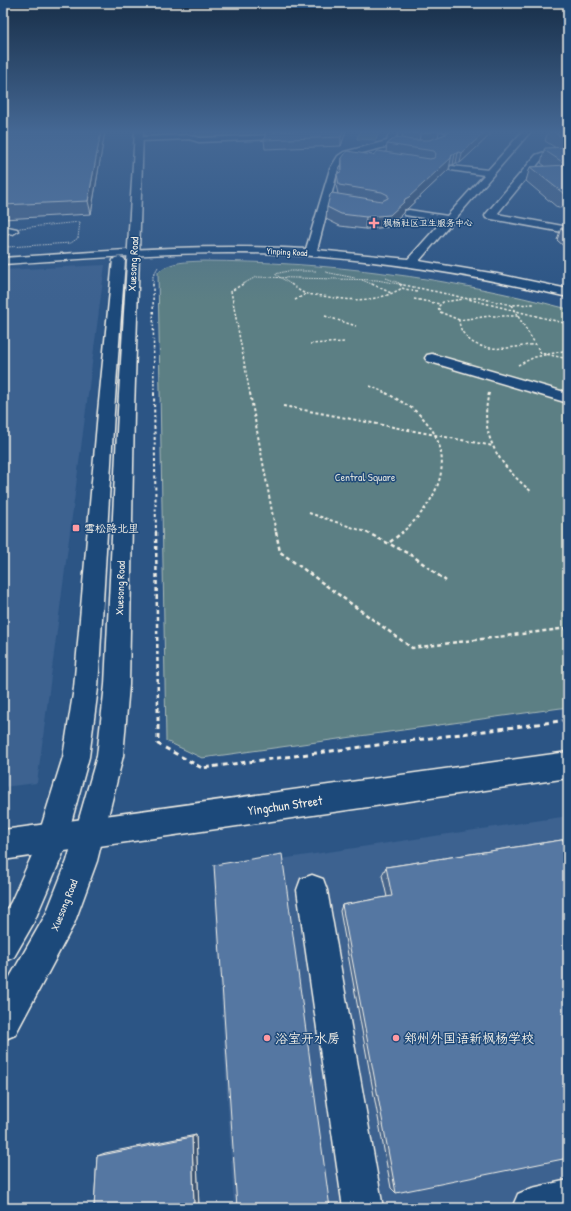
<svg xmlns="http://www.w3.org/2000/svg" width="571" height="1211" font-family="'Patrick Hand','LXGW WenKai TC',sans-serif">
	<rect width="100%" height="100%" fill="#2c5585"/>
	<filter id="ink" filterUnits="userSpaceOnUse"><feTurbulence type="fractalNoise" baseFrequency=".025" numOctaves="2"/><feDisplacementMap in="SourceGraphic" scale="8" xChannelSelector="R" yChannelSelector="G"/><feConvolveMatrix kernelMatrix="1 2 1 2 8 2 1 2 1" color-interpolation-filters="sRGB"/></filter>
	<g filter="url(#ink)">
		<g fill="#3c6290">
			<path d="M 105,265 L 37,783 L 3,787 L 3,270 Z"/>
			<path d="M 568,816 L 568,1208 L 234,1208 L 213,869 Z"/>
		</g>
		<g fill="#5b7f84" stroke="#a8b8b6">
			<path d="M 200,131 L 273,131 L 270,135 L 265,135 L 203,138 L 194,135 L 195,133 Z"/>
			<path d="M 359,131 L 379,131 L 376,140 L 357,139 Z"/>
			<path d="M 203,261 C 329,262 446,277 568,309 L 568,707 L 202,758 L 166,741 L 158,272 C 171,261 187,262 203,261 Z"/>
		</g>
		<g fill="none" stroke-linecap="round" stroke-linejoin="round">
			<g stroke="#f4f1e8" stroke-width="3">
				<g id="minor">
					<path d="M 277,131 L 285,131 L 286,133 L 275,139 L 199,142 L 189,139 L 139,141 L 135,139 L 139,137 L 189,135 L 199,138 L 273,135 L 278,132 Z"/>
					<path d="M 390,131 L 398,131 L 393,145 L 350,156 L 344,160 L 338,169 L 317,250 L 408,259 L 442,221 L 405,215 L 404,213 L 405,211 L 409,210 L 447,216 L 484,175 L 451,170 L 450,168 L 451,166 L 488,170 L 523,131 L 531,131 L 419,261 L 497,274 L 568,289 L 568,297 C 473,275 378,259 281,254 C 188,250 96,258 3,264 L 3,258 C 104,251 204,243 306,249 L 330,169 L 338,156 L 344,152 L 387,141 Z"/>
					<path d="M 425,131 C 433,131 443,130 449,137 L 442,144 L 420,149 L 417,149 L 417,145 L 436,140 L 440,137 Z"/>
					<path d="M 550,150 L 568,150 L 568,154 L 551,155 L 542,159 L 497,214 L 568,227 L 568,233 L 486,218 L 485,216 L 486,214 L 536,155 Z"/>
					<path d="M 3,226 L 17,229 L 18,231 L 13,234 L 3,232 Z"/>
					<path d="M 432,354 L 568,393 L 568,403 L 427,361 L 425,358 L 427,355 Z"/>
					<path d="M 568,752 L 568,778 L 3,860 L 3,830 Z"/>
					<path d="M 312,875 L 323,879 L 327,890 L 383,1208 L 343,1208 L 297,890 L 301,879 Z"/>
					<path d="M 568,1180 L 568,1208 L 512,1208 L 518,1194 L 532,1188 Z"/>
				</g>
			</g>
			<g stroke="#f4f1e8" stroke-width="3">
				<g id="major">
					<path d="M 135,131 L 143,131 L 134,411 L 129,685 L 123,756 L 97,861 L 74,924 L 15,1035 L 3,1040 L 3,989 L 46,914 L 67,861 L 97,756 L 105,685 L 118,411 Z"/>
					<path d="M 119,257 L 123,258 L 125,260 L 114,412 L 98,688 L 89,757 L 62,856 L 33,924 L 14,957 L 3,962 L 3,915 L 11,902 L 33,853 L 63,757 L 74,688 L 98,412 L 113,260 L 115,258 Z"/>
				</g>
			</g>
			<g stroke="#f4f1e8" stroke-width="1" stroke-dasharray="1.5 1" stroke-linecap="butt">
				<path d="M 80,222 L 78,238 L 71,243 L 8,247 L 5,242 L 9,233 L 20,228 Z"/>
				<path d="M 325,272 L 355,278"/>
				<path d="M 386,278 L 399,283 L 400,285"/>
				<path d="M 362,280 L 374,285"/>
				<path d="M 153,285 L 153,276 L 158,267"/>
				<path d="M 241,285 L 256,277 L 377,280 L 404,285"/>
				<path d="M 292,285 L 275,274 L 288,271 L 316,271"/>
			</g>
			<g stroke="#f4f1e8" stroke-width="1.5" stroke-dasharray="2.5 2" stroke-linecap="butt">
				<path d="M 153,284 L 154,394"/>
				<path d="M 243,284 L 231,291 L 250,394"/>
				<path d="M 291,284 C 295,287 299,291 304,293 C 309,295 317,295 323,296 C 349,301 378,303 402,288"/>
				<path d="M 372,284 L 391,293"/>
				<path d="M 399,284 L 452,295 L 568,324"/>
				<path d="M 400,284 L 402,288 L 417,292"/>
				<path d="M 469,298 L 479,298 L 511,305 L 534,304"/>
				<path d="M 414,299 L 440,304"/>
				<path d="M 295,300 L 306,294"/>
				<path d="M 511,305 L 541,353 L 568,359"/>
				<path d="M 325,316 L 356,326"/>
				<path d="M 518,316 L 491,316 L 459,320 L 459,322 C 460,326 461,331 464,334 C 479,356 514,347 536,344"/>
				<path d="M 459,320 L 440,312 L 438,307 L 443,302 L 464,299"/>
				<path d="M 310,344 L 345,342"/>
				<path d="M 518,365 L 535,357 L 568,350"/>
				<path d="M 370,386 L 388,394"/>
				<path d="M 489,394 L 489,393"/>
			</g>
			<g stroke="#f4f1e8" stroke-width="2" stroke-dasharray="3 2.5" stroke-linecap="butt">
				<path d="M 154,393 L 156,533"/>
				<path d="M 250,393 L 276,533"/>
				<path d="M 386,393 C 399,400 412,407 422,417 C 460,457 438,503 401,533"/>
				<path d="M 489,393 C 478,436 500,466 532,492"/>
				<path d="M 283,406 L 493,446"/>
				<path d="M 309,513 L 369,533"/>
			</g>
			<g stroke="#f4f1e8" stroke-width="2.5" stroke-dasharray="4 3" stroke-linecap="butt">
				<path d="M 156,532 L 158,708"/>
				<path d="M 276,532 L 280,552 L 412,648 L 568,628"/>
				<path d="M 366,532 L 413,556 L 446,581"/>
				<path d="M 390,542 L 403,532"/>
			</g>
			<path stroke="#f4f1e8" stroke-width="3" stroke-dasharray="5 4" stroke-linecap="butt" d="M 158,707 L 158,744 L 202,768 L 568,720"/>
			<use href="#minor" fill="#1f4a7a" fill-rule="evenodd"/>
			<use href="#major" fill="#1f4a7a" fill-rule="evenodd"/>
		</g>
		<g fill="#48668b" stroke="#f4f1e8">
			<path d="M 3,131 L 105,131 L 91,214 L 3,219 Z"/>
			<path d="M 268,131 L 276,131 L 275,132 L 346,131 L 341,146 L 265,149 L 264,140 Z"/>
			<path d="M 405,131 L 439,131 L 438,137 L 447,133 L 445,132 L 440,131 L 492,131 L 489,136 L 460,163 L 456,163 L 453,165 L 450,165 L 449,169 L 407,209 L 404,210 L 403,213 L 388,227 L 365,229 L 340,226 L 326,219 L 327,207 L 338,194 L 336,185 L 337,174 L 341,172 L 342,158 L 373,155 L 386,152 L 387,144 L 402,138 L 403,132 Z"/>
			<path d="M 548,131 L 568,131 L 568,207 L 558,208 L 526,181 L 530,167 L 545,166 L 541,163 L 544,150 L 556,148 L 545,141 Z"/>
			<path d="M 561,228 L 568,229 L 568,250 L 557,240 Z"/>
			<path d="M 568,839 L 396,1193 L 391,1188 L 340,911 L 342,905 L 387,897 L 382,875 L 386,867 Z"/>
			<path d="M 196,1135 L 199,1208 L 94,1208 L 97,1156 L 105,1153 Z"/>
		</g>
		<g fill="#3b5371" stroke="#f4f1e8">
			<path d="M 101,131 L 105,131 L 91,214 L 88,201 Z"/>
			<path d="M 344,131 L 346,131 L 341,146 L 341,137 Z"/>
			<path d="M 434,131 L 439,131 L 438,138 L 419,144 L 420,134 Z"/>
			<path d="M 486,131 L 492,131 L 489,136 L 460,163 L 462,153 Z"/>
			<path d="M 458,152 L 456,163 L 453,165 L 455,154 Z"/>
			<path d="M 452,154 L 449,169 L 407,209 L 404,210 L 403,213 L 388,227 L 365,229 L 366,217 L 405,199 Z"/>
			<path d="M 196,1135 L 199,1208 L 194,1208 L 192,1137 Z"/>
		</g>
		<g fill="#5477a2" stroke="#f4f1e8">
			<path d="M 3,131 L 101,131 L 88,201 L 3,205 Z"/>
			<path d="M 277,131 L 344,131 L 341,137 L 264,140 L 266,132 L 276,132 Z"/>
			<path d="M 405,131 L 434,131 L 432,132 L 420,134 L 403,132 Z"/>
			<path d="M 449,131 L 486,131 L 462,153 L 458,152 L 455,154 L 452,154 L 451,158 L 409,197 L 405,199 L 404,202 L 390,215 L 366,217 L 341,214 L 327,207 L 330,195 L 332,193 L 382,201 L 388,198 L 388,195 L 382,192 L 339,185 L 337,174 L 342,171 L 342,158 L 347,151 L 373,155 L 378,151 L 430,159 L 434,158 L 436,154 L 434,151 L 387,144 L 396,137 L 412,140 L 429,140 L 446,134 Z"/>
			<path d="M 553,131 L 568,131 L 568,136 L 560,136 Z"/>
			<path d="M 568,147 L 568,193 L 563,193 L 530,167 L 567,165 L 544,150 L 545,148 Z"/>
			<path d="M 561,228 L 568,229 L 568,233 Z"/>
			<path d="M 568,839 L 568,1158 L 396,1193 L 342,905 L 392,896 L 386,867 Z"/>
			<path d="M 282,854 L 330,1208 L 237,1208 L 214,865 Z"/>
			<path d="M 192,1137 L 194,1208 L 94,1208 L 97,1156 Z"/>
		</g>
	</g>
	<linearGradient id="sky" x2="0" y2="1"><stop stop-color="#182f49"/><stop offset="0.44" stop-color="#456894"/><stop offset="1" stop-color="#456894" stop-opacity="0"/></linearGradient>
	<rect width="571" height="300" fill="url(#sky)"/>
	<g fill="#ff9aa2" stroke="#1f4a7a" stroke-width="1.5">
		<path d="M372 217h4v4h4v4h-4v4h-4v-4h-4v-4h4z"/>
		<rect x="72" y="524" width="8" height="8" rx="2"/>
		<circle cx="267" cy="1038" r="4"/>
		<circle cx="396" cy="1038" r="4"/>
	</g>
	<g text-anchor="middle" dominant-baseline="central" stroke-width="3" stroke-linejoin="round" paint-order="stroke">
		<g font-size="9" fill="#f4f1e8" stroke="#1f4a7a" text-anchor="start">
			<text x="383" y="223">枫杨社区卫生服务中心</text>
		</g>
		<g font-size="9" fill="#f4f1e8" stroke="#1f4a7a">
			<text transform="translate(287 252) rotate(3)">Yinping Road</text>
		</g>
		<g font-size="11" fill="#f4f1e8" stroke="#1f4a7a">
			<text transform="translate(133 264) rotate(-87)">Xuesong Road</text>
			<text transform="translate(120 588) rotate(-88)">Xuesong Road</text>
			<text transform="translate(64 905) rotate(-68)">Xuesong Road</text>
		</g>
		<g font-size="11" fill="#dde0d9" stroke="#1f4a7a">
			<text x="365" y="477">Central Square</text>
		</g>
		<g font-size="11" fill="#f4f1e8" stroke="#1f4a7a" text-anchor="start">
			<text x="84" y="528">雪松路北里</text>
		</g>
		<g font-size="13" fill="#f4f1e8" stroke="#1f4a7a">
			<text transform="translate(285 805) rotate(-8)">Yingchun Street</text>
		</g>
		<g font-size="13" fill="#f4f1e8" stroke="#1f4a7a" text-anchor="start">
			<text x="275" y="1038">浴室开水房</text>
			<text x="404" y="1038">郑州外国语新枫杨学校</text>
		</g>
	</g>
	<rect width="571" height="1211" fill="none" stroke="#1f4a7a" stroke-width="16"/>
	<rect x="8" y="8" width="555" height="1195" fill="none" stroke="#f4f1e8" stroke-width="1.5" filter="url(#ink)"/>
</svg>
